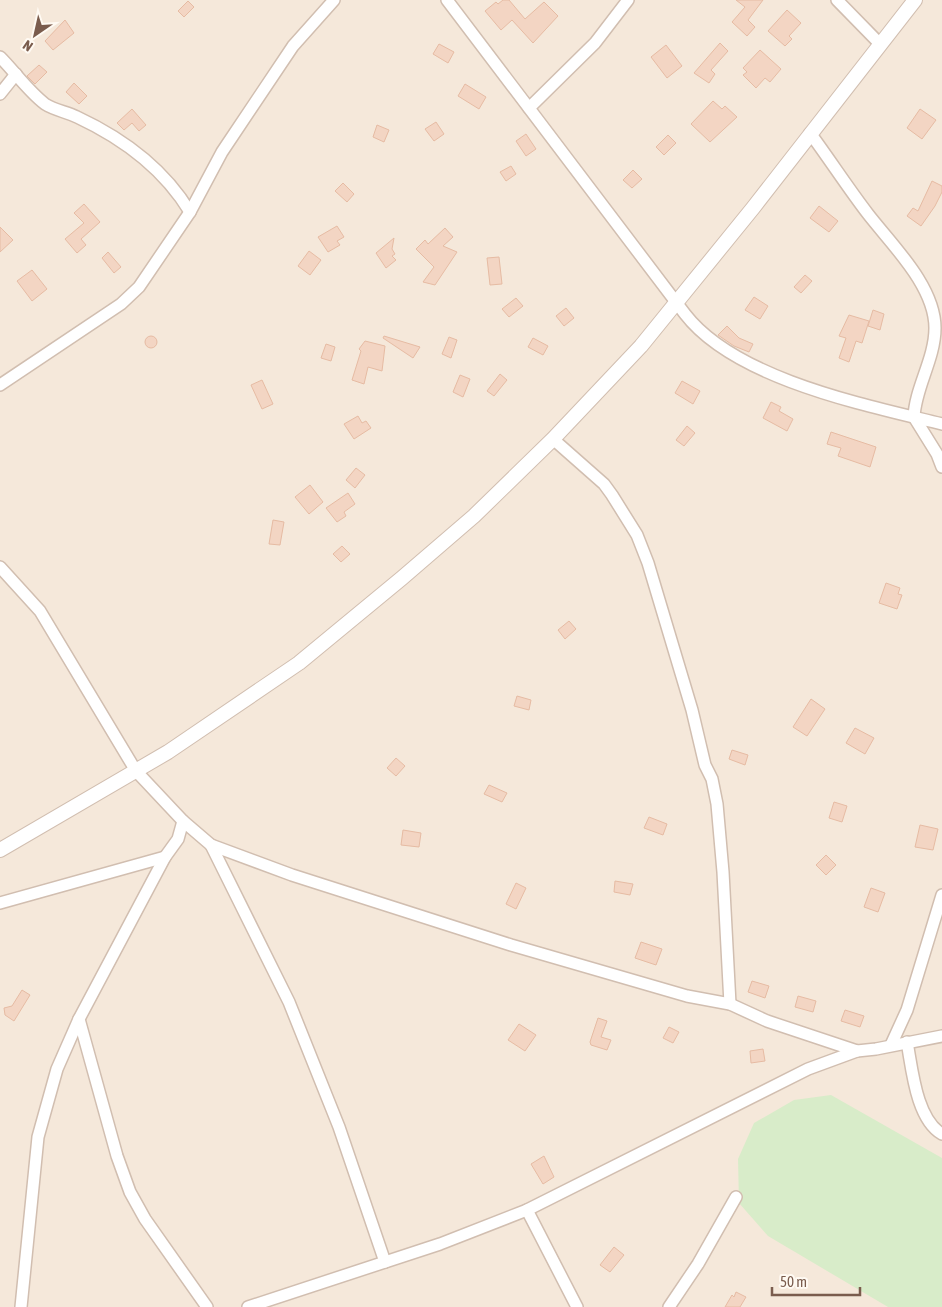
<svg xmlns="http://www.w3.org/2000/svg" width="942" height="1307" font-family="'Asap Condensed',sans-serif">
	<rect width="100%" height="100%" fill="#fdf6ec"/>
	<rect fill="#f5e8da" x="0" y="0" width="942" height="1307"/>
	<path fill="#d8ecc9" d="M 831,1095 L 942,1158 L 942,1307 L 888,1307 L 768,1236 L 739,1203 L 738,1159 L 754,1123 L 794,1100 Z"/>
	<g fill="#f3d5c3" stroke="#e6bba3">
		<path d="M 503,0 L 509,0 L 525,19 L 544,2 L 558,16 L 533,43 L 512,20 L 501,30 L 485,11 L 496,2 L 498,4 Z"/>
		<path d="M 736,0 L 763,0 L 748,20 L 755,27 L 747,36 L 732,22 L 745,7 Z"/>
		<path d="M 188,1 L 194,7 L 184,17 L 178,11 Z"/>
		<path d="M 787,10 L 801,23 L 789,36 L 792,39 L 785,46 L 768,31 Z"/>
		<path d="M 65,20 L 74,33 L 53,50 L 45,41 Z"/>
		<path d="M 720,43 L 728,51 L 711,70 L 715,74 L 709,83 L 694,73 Z"/>
		<path d="M 439,44 L 454,52 L 448,63 L 433,54 Z"/>
		<path d="M 666,45 L 682,66 L 667,78 L 651,57 Z"/>
		<path d="M 760,50 L 781,69 L 770,82 L 765,78 L 756,88 L 743,75 L 747,72 L 743,68 Z"/>
		<path d="M 39,65 L 47,72 L 35,84 L 27,76 Z"/>
		<path d="M 74,83 L 87,96 L 79,104 L 66,92 Z"/>
		<path d="M 465,84 L 486,97 L 479,109 L 458,96 Z"/>
		<path d="M 713,101 L 722,109 L 725,106 L 737,117 L 710,142 L 691,124 Z"/>
		<path d="M 132,109 L 146,125 L 139,131 L 132,123 L 124,130 L 117,123 Z"/>
		<path d="M 920,109 L 936,120 L 922,139 L 907,128 Z"/>
		<path d="M 436,122 L 444,134 L 434,141 L 425,129 Z"/>
		<path d="M 377,125 L 389,130 L 384,142 L 373,137 Z"/>
		<path d="M 526,134 L 536,149 L 526,156 L 516,141 Z"/>
		<path d="M 668,135 L 676,143 L 664,155 L 656,147 Z"/>
		<path d="M 511,166 L 516,174 L 506,181 L 500,172 Z"/>
		<path d="M 633,170 L 642,179 L 632,188 L 623,180 Z"/>
		<path d="M 932,181 L 942,186 L 942,192 L 935,206 L 921,226 L 907,216 L 913,208 L 918,211 Z"/>
		<path d="M 343,183 L 354,194 L 347,202 L 335,191 Z"/>
		<path d="M 84,204 L 100,222 L 81,239 L 86,245 L 77,253 L 65,239 L 84,223 L 74,213 Z"/>
		<path d="M 819,206 L 838,221 L 829,232 L 810,218 Z"/>
		<path d="M 337,226 L 344,237 L 337,241 L 340,245 L 328,252 L 318,237 Z"/>
		<path d="M 0,227 L 13,240 L 0,252 Z"/>
		<path d="M 445,228 L 453,237 L 443,246 L 457,252 L 435,285 L 423,282 L 434,267 L 416,249 L 425,240 L 428,244 Z"/>
		<path d="M 394,238 L 392,249 L 395,254 L 392,256 L 396,260 L 386,268 L 376,253 Z"/>
		<path d="M 309,251 L 321,260 L 310,275 L 298,266 Z"/>
		<path d="M 108,252 L 121,267 L 114,273 L 102,258 Z"/>
		<path d="M 499,257 L 502,284 L 490,285 L 487,258 Z"/>
		<path d="M 32,270 L 47,289 L 32,301 L 17,281 Z"/>
		<path d="M 805,275 L 812,281 L 801,293 L 794,287 Z"/>
		<path d="M 754,297 L 768,306 L 760,319 L 745,310 Z"/>
		<path d="M 516,298 L 523,306 L 509,317 L 502,309 Z"/>
		<path d="M 566,308 L 574,318 L 564,326 L 556,316 Z"/>
		<path d="M 873,310 L 884,314 L 880,330 L 868,326 Z"/>
		<path d="M 849,315 L 869,321 L 862,343 L 856,341 L 849,362 L 839,358 L 846,338 L 839,336 Z"/>
		<path d="M 727,326 L 739,338 L 753,344 L 749,352 L 734,346 L 718,335 Z"/>
		<circle cx="151" cy="342" r="6"/>
		<path d="M 384,336 L 420,347 L 413,358 L 383,338 Z"/>
		<path d="M 449,337 L 457,340 L 451,358 L 442,354 Z"/>
		<path d="M 533,338 L 548,346 L 543,355 L 528,347 Z"/>
		<path d="M 365,341 L 385,346 L 382,371 L 368,367 L 364,384 L 352,380 L 361,351 L 359,349 Z"/>
		<path d="M 326,344 L 335,347 L 331,361 L 321,358 Z"/>
		<path d="M 500,374 L 507,380 L 494,396 L 487,391 Z"/>
		<path d="M 460,375 L 470,379 L 463,397 L 453,392 Z"/>
		<path d="M 262,380 L 273,404 L 262,409 L 251,385 Z"/>
		<path d="M 682,381 L 700,391 L 693,404 L 675,393 Z"/>
		<path d="M 771,402 L 781,407 L 779,411 L 793,419 L 787,431 L 763,418 Z"/>
		<path d="M 358,416 L 362,423 L 366,421 L 371,428 L 354,439 L 344,424 Z"/>
		<path d="M 687,426 L 695,433 L 684,446 L 676,440 Z"/>
		<path d="M 831,432 L 876,447 L 870,467 L 838,456 L 841,448 L 827,444 Z"/>
		<path d="M 356,468 L 365,475 L 355,488 L 346,480 Z"/>
		<path d="M 310,485 L 323,502 L 309,514 L 295,497 Z"/>
		<path d="M 348,493 L 355,504 L 344,512 L 346,516 L 337,522 L 326,508 Z"/>
		<path d="M 273,520 L 284,522 L 280,545 L 269,544 Z"/>
		<path d="M 342,546 L 350,554 L 341,562 L 333,554 Z"/>
		<path d="M 886,583 L 900,588 L 898,594 L 902,595 L 897,609 L 879,603 Z"/>
		<path d="M 569,621 L 576,629 L 565,639 L 558,630 Z"/>
		<path d="M 517,696 L 531,700 L 529,710 L 514,706 Z"/>
		<path d="M 811,699 L 825,709 L 807,736 L 793,727 Z"/>
		<path d="M 855,728 L 874,738 L 865,754 L 846,743 Z"/>
		<path d="M 732,750 L 748,755 L 745,765 L 729,759 Z"/>
		<path d="M 396,758 L 405,766 L 396,776 L 387,768 Z"/>
		<path d="M 489,785 L 507,793 L 502,802 L 484,794 Z"/>
		<path d="M 834,802 L 847,806 L 842,822 L 829,818 Z"/>
		<path d="M 649,817 L 667,824 L 663,835 L 644,828 Z"/>
		<path d="M 920,825 L 938,829 L 933,850 L 915,847 Z"/>
		<path d="M 403,830 L 421,833 L 419,847 L 401,845 Z"/>
		<path d="M 826,855 L 836,865 L 826,875 L 816,865 Z"/>
		<path d="M 615,881 L 633,884 L 630,895 L 614,892 Z"/>
		<path d="M 516,883 L 526,888 L 516,909 L 506,904 Z"/>
		<path d="M 871,888 L 885,893 L 878,912 L 864,907 Z"/>
		<path d="M 641,942 L 662,949 L 656,965 L 635,958 Z"/>
		<path d="M 752,981 L 769,986 L 765,998 L 748,992 Z"/>
		<path d="M 22,990 L 30,995 L 14,1021 L 5,1015 L 4,1008 L 12,1006 Z"/>
		<path d="M 798,996 L 816,1001 L 813,1012 L 795,1007 Z"/>
		<path d="M 845,1010 L 864,1016 L 860,1027 L 841,1021 Z"/>
		<path d="M 598,1018 L 607,1021 L 601,1037 L 611,1040 L 607,1050 L 591,1045 L 590,1042 Z"/>
		<path d="M 519,1024 L 536,1035 L 525,1051 L 508,1040 Z"/>
		<path d="M 669,1027 L 679,1032 L 673,1043 L 663,1038 Z"/>
		<path d="M 763,1049 L 765,1061 L 751,1063 L 750,1051 Z"/>
		<path d="M 544,1156 L 554,1177 L 543,1184 L 531,1164 Z"/>
		<path d="M 614,1247 L 624,1255 L 610,1272 L 600,1265 Z"/>
		<path d="M 736,1292 L 746,1297 L 740,1307 L 725,1307 L 732,1295 L 734,1297 Z"/>
	</g>
	<g fill="none" stroke-linecap="round" stroke-linejoin="round">
		<g stroke="#d1beb0" stroke-width="14">
			<g id="minor">
				<path d="M 447,0 L 685,314 C 735,379 865,405 942,424"/>
				<path d="M 837,0 L 880,44"/>
				<path d="M 0,57 C 15,72 28,91 45,104 C 54,110 67,112 77,117 C 122,138 164,169 190,212"/>
				<path d="M 0,94 L 16,74"/>
				<path d="M 529,108 L 595,43 L 628,0"/>
				<path d="M 810,133 C 830,160 848,188 868,214 C 892,245 935,286 935,328 C 935,359 915,388 914,417 L 937,454 L 942,467"/>
				<path d="M 0,385 L 121,304 L 139,287 L 190,212 L 222,152 L 293,46 L 334,0"/>
				<path d="M 553,439 L 604,484 L 612,495 L 637,535 L 648,563 L 692,710 L 705,765 L 712,779 L 717,804 L 723,872 L 730,1004"/>
				<path d="M 0,567 L 40,611 L 136,771 L 183,821 L 211,845 L 292,875 L 511,945 L 687,996 L 730,1004 L 767,1021 L 857,1051 L 876,1049 L 942,1036"/>
				<path d="M 211,845 L 289,1002 L 339,1127 L 385,1262"/>
				<path d="M 0,903 L 165,857"/>
				<path d="M 79,1019 L 117,1156 L 130,1192 L 145,1219 L 207,1307"/>
				<path d="M 907,1042 C 912,1068 916,1119 942,1134"/>
				<path d="M 891,1045 L 907,1010 L 942,895"/>
				<path d="M 527,1210 L 577,1307"/>
				<path d="M 21,1307 L 38,1137 L 57,1069 L 79,1019 L 165,857 L 178,839 L 183,821"/>
				<path d="M 248,1307 L 440,1244 L 527,1210 L 808,1069 L 857,1051"/>
				<path d="M 669,1307 L 698,1264 L 736,1197"/>
			</g>
		</g>
		<g stroke="#d1beb0" stroke-width="16">
			<path id="tertiary" d="M 0,850 L 168,752 L 299,663 L 402,578 L 474,516 L 553,439 L 641,346 L 753,208 L 915,0"/>
		</g>
		<use href="#minor" stroke="#fff" stroke-width="11"/>
		<use href="#tertiary" stroke="#fff" stroke-width="14"/>
	</g>
	<g transform="translate(35 35) rotate(214)" stroke="#fffaf3" stroke-width="4" paint-order="stroke">
	<path d="M0-4L9 19L0 12L-9 19Z" fill="#7a5c4d"/>
	<text y="-8" font-size="14" font-weight="bold" text-anchor="middle" fill="#7a5c4d">N</text>
	</g>
	<path d="M772 1287v8h88v-8" fill="none" stroke="#7a5c4d" stroke-width="2.5"/>
	<text x="780" y="1287" font-size="15" fill="#7a5c4d" stroke="#fffaf3" stroke-width="4" paint-order="stroke">50 m</text>
</svg>
